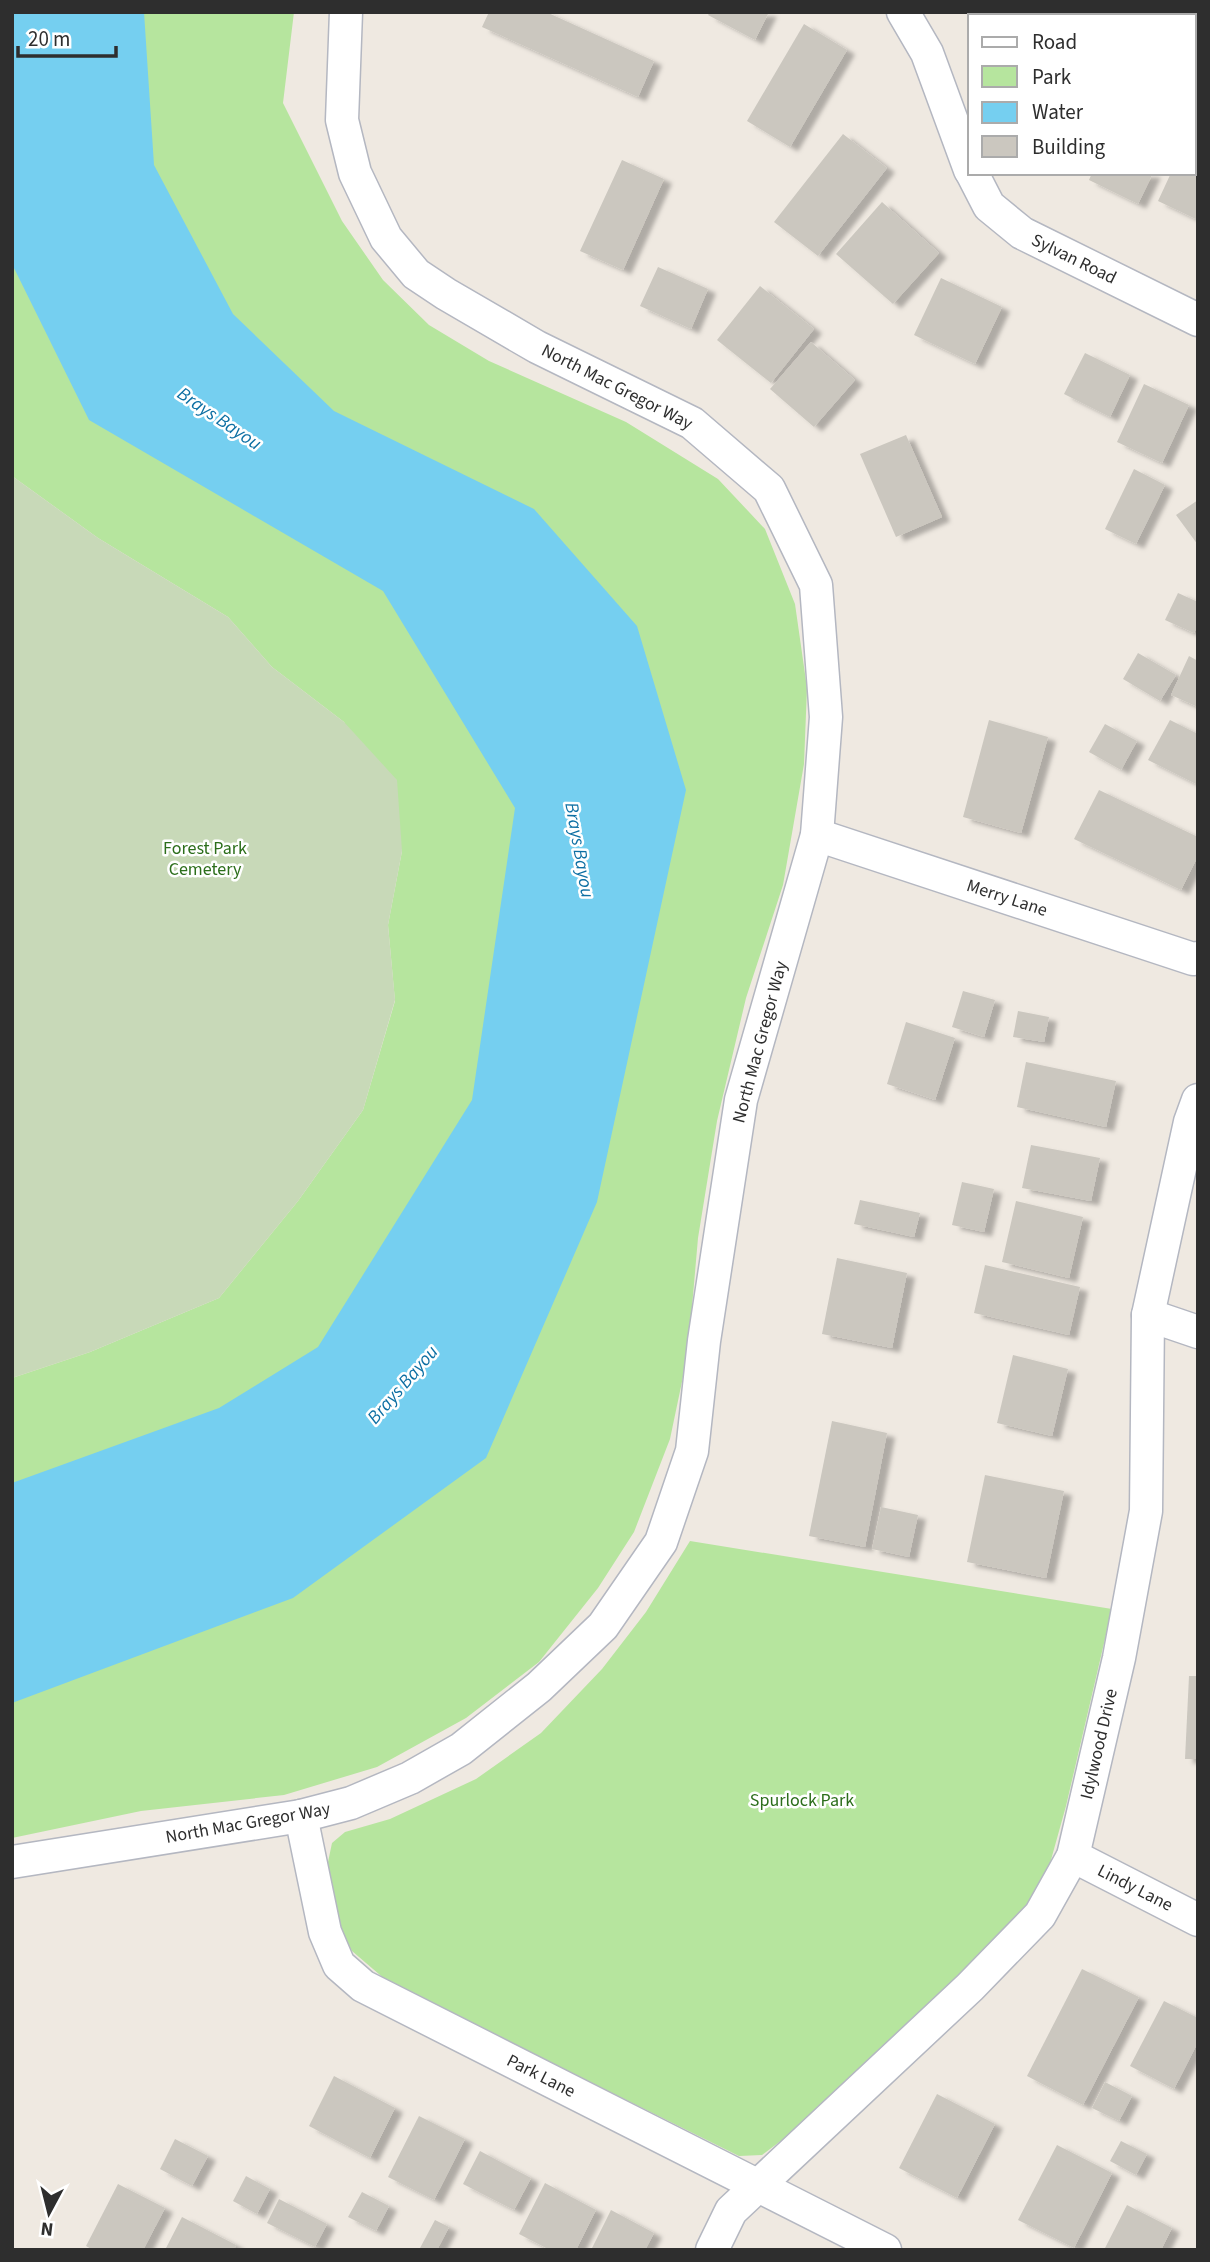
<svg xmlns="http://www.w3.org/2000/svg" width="1210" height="2262" font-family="'Source Sans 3',sans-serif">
	<defs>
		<filter id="shadow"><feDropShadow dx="8" dy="4.5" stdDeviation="2" flood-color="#0004"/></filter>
	</defs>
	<rect width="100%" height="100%" fill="#efe9e1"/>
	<g fill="#b6e59e">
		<path d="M 12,12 L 294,12 L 283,103 L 342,221 L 383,280 L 429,325 L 489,361 L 626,422 L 718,479 L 765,529 L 795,604 L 807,688 L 804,764 L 783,885 L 746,998 L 717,1121 L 698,1238 L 688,1353 L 670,1439 L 634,1532 L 598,1588 L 539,1662 L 466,1718 L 377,1767 L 284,1795 L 141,1811 L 12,1838 L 12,1378 L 90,1352 L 219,1298 L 298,1201 L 363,1110 L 395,1001 L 388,925 L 402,851 L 344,722 L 272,667 L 228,617 L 98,538 L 12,476 Z"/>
		<path d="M 690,1541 L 1112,1609 L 1066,1806 L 1044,1885 L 1009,1931 L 802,2125 L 762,2155 L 739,2156 L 387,1981 L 352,1951 L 338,1926 L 331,1892 L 328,1862 L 332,1843 L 345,1832 L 390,1819 L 476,1779 L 541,1733 L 602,1669 L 646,1612 Z"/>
	</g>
	<path fill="#c8d9b8" d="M 12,476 L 98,538 L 228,617 L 272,667 L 344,722 L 397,780 L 402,851 L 388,925 L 395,1000 L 363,1110 L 298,1201 L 219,1298 L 90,1352 L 12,1378 Z"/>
	<path fill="#75cff0" d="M 12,12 L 144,12 L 154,165 L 233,314 L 334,411 L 534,509 L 637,626 L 686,790 L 597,1202 L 486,1458 L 293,1598 L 12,1703 L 12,1483 L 219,1408 L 318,1347 L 472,1100 L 515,808 L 383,591 L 89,420 L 12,264 Z"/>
	<g fill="#cbc7bf" filter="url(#shadow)">
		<path d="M 489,12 L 546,12 L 654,61 L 638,97 L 482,27 Z"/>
		<path d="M 710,12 L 769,12 L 755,40 L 708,15 Z"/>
		<path d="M 804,24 L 847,50 L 790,147 L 747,121 Z"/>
		<path d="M 843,134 L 887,168 L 818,256 L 774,222 Z"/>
		<path d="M 622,160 L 664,179 L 623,270 L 580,251 Z"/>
		<path d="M 1194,164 L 1198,166 L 1198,220 L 1158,201 L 1171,173 L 1194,173 Z"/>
		<path d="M 1092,173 L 1153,173 L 1138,204 L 1089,180 Z"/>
		<path d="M 882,202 L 939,253 L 893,304 L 836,254 Z"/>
		<path d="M 658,267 L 708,289 L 691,329 L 640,306 Z"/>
		<path d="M 941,278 L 1002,307 L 975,364 L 914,335 Z"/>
		<path d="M 760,286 L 814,329 L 771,383 L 717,340 Z"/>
		<path d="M 811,342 L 855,380 L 814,427 L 770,389 Z"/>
		<path d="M 1085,353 L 1130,375 L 1110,417 L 1064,394 Z"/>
		<path d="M 1144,384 L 1189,405 L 1162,463 L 1117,442 Z"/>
		<path d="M 906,435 L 942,517 L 896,537 L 860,454 Z"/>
		<path d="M 1134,469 L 1165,485 L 1136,544 L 1105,529 Z"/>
		<path d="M 1198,500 L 1198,545 L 1176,515 Z"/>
		<path d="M 1178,593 L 1198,602 L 1198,624 L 1194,633 L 1165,620 Z"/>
		<path d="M 1138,653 L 1176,675 L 1160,701 L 1123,679 Z"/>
		<path d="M 1189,656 L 1198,661 L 1198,707 L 1171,695 Z"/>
		<path d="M 989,720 L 1048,737 L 1021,833 L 963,817 Z"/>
		<path d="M 1170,720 L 1198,734 L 1198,785 L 1148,760 Z"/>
		<path d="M 1105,724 L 1137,741 L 1121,770 L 1089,752 Z"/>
		<path d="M 1099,790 L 1198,837 L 1198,856 L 1181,890 L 1074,839 Z"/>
		<path d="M 963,991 L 995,1000 L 984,1037 L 952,1027 Z"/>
		<path d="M 1018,1011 L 1049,1017 L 1044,1042 L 1013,1037 Z"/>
		<path d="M 906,1022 L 955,1038 L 935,1100 L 887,1084 Z"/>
		<path d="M 1026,1062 L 1116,1081 L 1106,1127 L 1017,1107 Z"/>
		<path d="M 1031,1145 L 1100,1158 L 1091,1201 L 1022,1188 Z"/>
		<path d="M 962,1182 L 994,1189 L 984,1232 L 952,1225 Z"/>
		<path d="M 860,1200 L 920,1213 L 914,1237 L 854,1224 Z"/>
		<path d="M 1016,1201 L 1083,1217 L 1069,1278 L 1002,1262 Z"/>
		<path d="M 837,1258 L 907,1273 L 892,1348 L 822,1334 Z"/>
		<path d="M 985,1265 L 1080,1287 L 1069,1335 L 974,1313 Z"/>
		<path d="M 1013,1355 L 1068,1369 L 1052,1436 L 997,1423 Z"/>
		<path d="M 832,1421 L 887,1433 L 865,1547 L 809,1536 Z"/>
		<path d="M 985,1475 L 1064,1491 L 1046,1578 L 967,1562 Z"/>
		<path d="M 881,1507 L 918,1515 L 909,1557 L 872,1549 Z"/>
		<path d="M 1189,1676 L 1198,1676 L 1198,1759 L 1185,1759 Z"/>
		<path d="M 1082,1969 L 1139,1997 L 1083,2105 L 1027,2076 Z"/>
		<path d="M 1164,2001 L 1198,2018 L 1198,2042 L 1174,2089 L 1130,2066 Z"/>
		<path d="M 334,2076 L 395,2108 L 370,2158 L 309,2126 Z"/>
		<path d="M 1105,2082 L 1132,2096 L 1119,2121 L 1092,2108 Z"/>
		<path d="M 937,2094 L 995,2124 L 957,2198 L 899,2168 Z"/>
		<path d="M 419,2116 L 465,2139 L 434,2200 L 388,2177 Z"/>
		<path d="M 175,2139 L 208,2156 L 192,2186 L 160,2169 Z"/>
		<path d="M 1121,2141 L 1147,2154 L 1136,2175 L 1110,2161 Z"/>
		<path d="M 1057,2145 L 1112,2173 L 1074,2248 L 1018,2220 Z"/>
		<path d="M 480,2151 L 531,2178 L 514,2210 L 463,2184 Z"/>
		<path d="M 246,2176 L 270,2189 L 257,2214 L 233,2201 Z"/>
		<path d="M 545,2183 L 596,2210 L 576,2250 L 550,2250 L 519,2234 Z"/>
		<path d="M 118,2184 L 165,2208 L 143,2250 L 93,2250 L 86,2246 Z"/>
		<path d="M 362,2192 L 389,2206 L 376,2231 L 348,2217 Z"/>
		<path d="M 279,2199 L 327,2224 L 315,2247 L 267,2223 Z"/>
		<path d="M 1127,2205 L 1172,2228 L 1161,2250 L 1104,2250 Z"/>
		<path d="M 611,2210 L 654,2233 L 645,2250 L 591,2250 Z"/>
		<path d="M 182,2217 L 236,2245 L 234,2250 L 165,2250 Z"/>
		<path d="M 435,2220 L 449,2227 L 437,2250 L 424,2250 L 420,2248 Z"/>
	</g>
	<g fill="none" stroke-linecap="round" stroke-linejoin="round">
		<g stroke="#b4b7c1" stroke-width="35">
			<g id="minor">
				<path d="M 903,12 L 927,53 L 970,170"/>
				<path d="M 972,173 L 989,206 L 1022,233 L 1198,320"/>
				<path d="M 817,835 L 1193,959 L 1198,958"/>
				<path d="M 1148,1315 L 1198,1332"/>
				<path d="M 301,1816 L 325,1932 L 339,1965 L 363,1986 L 885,2250"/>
				<path d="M 1073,1856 L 1198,1920"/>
				<path d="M 12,1862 L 301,1816 L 351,1803 L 410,1778 L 461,1749 L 539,1687 L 603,1626 L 661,1542 L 692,1451 L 704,1341 L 741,1100 L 817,835 L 826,717 L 816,585 L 769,489 L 692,423 L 537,347 L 446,294 L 416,274 L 386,238 L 355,173 L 342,120 L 346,12"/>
				<path d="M 712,2250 L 731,2211 L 970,1987 L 1040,1915 L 1073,1856 L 1119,1658 L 1146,1511 L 1148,1315 L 1190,1122 L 1198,1100"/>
			</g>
		</g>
		<use href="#minor" stroke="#fff" stroke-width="32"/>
	</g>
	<g text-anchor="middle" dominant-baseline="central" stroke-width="5" stroke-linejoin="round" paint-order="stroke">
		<g font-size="18" fill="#2e2e2e" stroke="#fff">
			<text transform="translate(1074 259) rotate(26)">Sylvan Road</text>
			<text transform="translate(617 387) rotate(27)">North Mac Gregor Way</text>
			<text transform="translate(1007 898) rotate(18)">Merry Lane</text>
			<text transform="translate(760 1042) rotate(-75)">North Mac Gregor Way</text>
			<text transform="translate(1099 1744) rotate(-77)">Idylwood Drive</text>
			<text transform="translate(248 1823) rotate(-10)">North Mac Gregor Way</text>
			<text transform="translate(1135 1888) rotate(27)">Lindy Lane</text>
			<text transform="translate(541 2076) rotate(27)">Park Lane</text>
		</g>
		<g font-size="18" fill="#2c6e1b" stroke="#fff">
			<text x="205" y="848">Forest Park<tspan x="205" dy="21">Cemetery</tspan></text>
			<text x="802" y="1800">Spurlock Park</text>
		</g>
		<g font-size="19" font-style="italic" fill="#0d6fa3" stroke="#fff">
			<text transform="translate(219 419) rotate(34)">Brays Bayou</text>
			<text transform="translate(579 850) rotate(80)">Brays Bayou</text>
			<text transform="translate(403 1385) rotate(-49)">Brays Bayou</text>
		</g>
	</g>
	<rect width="1210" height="2262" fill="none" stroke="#2e2e2e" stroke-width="28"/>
	<rect x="968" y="14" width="228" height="161" fill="#ffffff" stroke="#ababab" stroke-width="2"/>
	<rect x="982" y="37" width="35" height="10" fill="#ffffff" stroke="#ababab" stroke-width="2"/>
	<text x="1032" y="49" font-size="21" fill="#2e2e2e">Road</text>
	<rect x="982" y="66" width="35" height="21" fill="#b6e59e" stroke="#ababab" stroke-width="2"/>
	<text x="1032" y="84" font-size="21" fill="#2e2e2e">Park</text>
	<rect x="982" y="102" width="35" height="21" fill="#75cff0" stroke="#ababab" stroke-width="2"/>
	<text x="1032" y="119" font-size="21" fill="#2e2e2e">Water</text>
	<rect x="982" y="136" width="35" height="21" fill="#cbc7bf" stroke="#ababab" stroke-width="2"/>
	<text x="1032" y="154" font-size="21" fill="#2e2e2e">Building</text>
	<g transform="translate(49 2213) rotate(187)" stroke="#ffffff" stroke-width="5" paint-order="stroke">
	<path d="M0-5L12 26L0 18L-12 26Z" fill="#2e2e2e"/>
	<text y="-10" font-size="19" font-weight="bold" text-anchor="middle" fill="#2e2e2e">N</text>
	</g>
	<path d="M18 46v10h98v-10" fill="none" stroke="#2e2e2e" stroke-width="3.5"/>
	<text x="28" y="46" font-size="21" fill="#2e2e2e" stroke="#ffffff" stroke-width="5" paint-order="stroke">20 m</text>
</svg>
